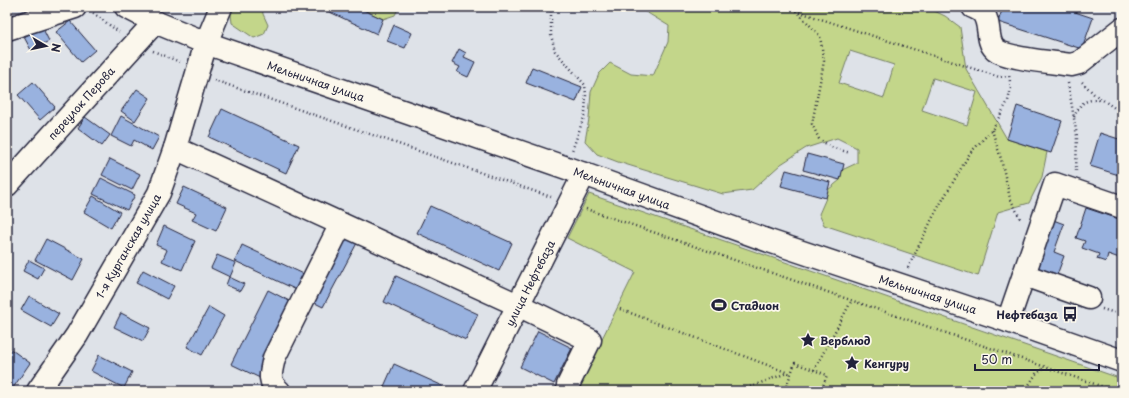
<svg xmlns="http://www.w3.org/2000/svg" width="1129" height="398" font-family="'Playpen Sans',sans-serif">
	<rect width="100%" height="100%" fill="#dee2e8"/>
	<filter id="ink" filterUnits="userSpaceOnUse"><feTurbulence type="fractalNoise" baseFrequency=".025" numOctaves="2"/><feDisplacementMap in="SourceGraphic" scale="8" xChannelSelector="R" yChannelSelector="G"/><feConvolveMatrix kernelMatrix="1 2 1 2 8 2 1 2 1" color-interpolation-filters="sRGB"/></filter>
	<g filter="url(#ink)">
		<g fill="#c3d68a" stroke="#727c62" fill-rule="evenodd">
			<path d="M 230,7 L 262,7 L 263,14 L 268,25 L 264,34 L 254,38 L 232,23 Z"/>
			<path d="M 357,7 L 399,7 L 395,15 L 383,19 Z"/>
			<path d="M 649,7 L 926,7 L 945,16 L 960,27 L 966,69 L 1007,139 L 1047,152 L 1042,177 L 1029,203 L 998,212 L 978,276 L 824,225 L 819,214 L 826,198 L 828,190 L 840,180 L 842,170 L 857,163 L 857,148 L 837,138 L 806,148 L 781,164 L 752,190 L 723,194 L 618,162 L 597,154 L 585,141 L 589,119 L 591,92 L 599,74 L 610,63 L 631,74 L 653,76 L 668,42 L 669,26 L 646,12 ZM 850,51 L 894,65 L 884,98 L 839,83 ZM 933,78 L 977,92 L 967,125 L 922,110 Z"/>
			<path d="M 589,194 L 1122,379 L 1122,391 L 576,391 L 635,272 L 567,238 Z"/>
		</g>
		<g fill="#99b2df" stroke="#22223b">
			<path d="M 319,7 L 357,7 L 383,19 L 377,34 Z"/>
			<path d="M 635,7 L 649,7 L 646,12 Z"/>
			<path d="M 1003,7 L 1060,7 L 1093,18 L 1082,49 L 998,22 Z"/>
			<path d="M 70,21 L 95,50 L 81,62 L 56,32 Z"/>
			<path d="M 394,25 L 412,33 L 405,48 L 387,41 Z"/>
			<path d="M 42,27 L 49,41 L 31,50 L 24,37 Z"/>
			<path d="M 459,49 L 466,53 L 464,57 L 475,62 L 468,77 L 457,72 L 460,67 L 452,63 Z"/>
			<path d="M 532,67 L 582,87 L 576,102 L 526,83 Z"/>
			<path d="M 33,82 L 55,107 L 40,120 L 18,95 Z"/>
			<path d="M 137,89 L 150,98 L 135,121 L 121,111 Z"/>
			<path d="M 1017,106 L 1062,121 L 1051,153 L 1007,139 Z"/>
			<path d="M 222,109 L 299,145 L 286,173 L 209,137 Z"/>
			<path d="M 121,116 L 159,137 L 152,150 L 134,140 L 131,146 L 111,136 Z"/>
			<path d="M 85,117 L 110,135 L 102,146 L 78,128 Z"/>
			<path d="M 1100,133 L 1122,140 L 1122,176 L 1090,166 Z"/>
			<path d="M 807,154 L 844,164 L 840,180 L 803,170 Z"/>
			<path d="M 110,159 L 140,174 L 132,190 L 102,175 Z"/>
			<path d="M 786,170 L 830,182 L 826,198 L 781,186 Z"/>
			<path d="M 101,178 L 135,195 L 127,210 L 93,194 Z"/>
			<path d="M 184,187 L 227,207 L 216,231 L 192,220 L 196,213 L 176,204 Z"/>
			<path d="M 93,196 L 120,212 L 111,228 L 84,212 Z"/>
			<path d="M 430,206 L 512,243 L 499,271 L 417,233 Z"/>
			<path d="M 1086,208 L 1122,220 L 1122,259 L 1108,254 L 1106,262 L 1097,259 L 1099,254 L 1082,248 L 1085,241 L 1076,238 Z"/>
			<path d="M 1048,218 L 1064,224 L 1054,252 L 1064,256 L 1057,275 L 1031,267 Z"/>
			<path d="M 164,226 L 195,241 L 182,270 L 162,261 L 167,250 L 156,245 Z"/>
			<path d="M 341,235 L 357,243 L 323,307 L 307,299 Z"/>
			<path d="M 46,239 L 84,259 L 73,280 L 35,260 Z"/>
			<path d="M 242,245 L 308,276 L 301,292 L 235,261 Z"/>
			<path d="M 217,255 L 236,263 L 230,277 L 211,268 Z"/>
			<path d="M 29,260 L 44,268 L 38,279 L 23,271 Z"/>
			<path d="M 143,270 L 174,286 L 167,299 L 136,283 Z"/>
			<path d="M 396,276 L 478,314 L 466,340 L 384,302 Z"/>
			<path d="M 229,277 L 244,284 L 240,291 L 226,285 Z"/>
			<path d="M 268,290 L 297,305 L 260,378 L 231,364 Z"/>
			<path d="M 29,296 L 59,314 L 51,327 L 21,310 Z"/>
			<path d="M 209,307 L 224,316 L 202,355 L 187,347 Z"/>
			<path d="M 121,313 L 150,328 L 143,341 L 114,327 Z"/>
			<path d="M 538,331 L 572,348 L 554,384 L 520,367 Z"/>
			<path d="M 9,348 L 30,363 L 13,388 L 7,384 L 7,351 Z"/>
			<path d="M 99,355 L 132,372 L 124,388 L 91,371 Z"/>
			<path d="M 394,364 L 443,386 L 441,391 L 382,391 Z"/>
		</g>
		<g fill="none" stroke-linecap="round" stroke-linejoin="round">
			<g stroke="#22223b" stroke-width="25">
				<g id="minor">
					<path d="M 973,7 C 976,8 979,10 981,11 C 992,21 985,40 995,49 C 1006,59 1055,62 1071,65 L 1079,63 L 1122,29"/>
					<path d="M 7,29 L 75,7"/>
					<path d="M 175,148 L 518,305 L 590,340 L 568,385"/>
					<path d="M 7,185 L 155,22"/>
					<path d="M 1024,275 L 1089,298"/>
					<path d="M 1008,321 L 1055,184 L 1122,207"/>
					<path d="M 38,391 L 77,335 L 159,193 L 175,148 L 206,43 L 221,7"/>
					<path d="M 279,391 C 267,381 271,372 274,358 L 341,224"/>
					<path d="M 475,391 L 584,174"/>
				</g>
			</g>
			<g stroke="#22223b" stroke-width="25">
				<path id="major" d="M 126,7 L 155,22 L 206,43 L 584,174 L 769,241 L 1008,321 L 1122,361"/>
			</g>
			<g stroke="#22223b" stroke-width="2.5" stroke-dasharray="1 3" stroke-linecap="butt">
				<path d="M 551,7 L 551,35 L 555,51 L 585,85 L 586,95 L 585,114 L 572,151"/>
				<path d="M 784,7 L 999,77 L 1008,76"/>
				<path d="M 794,7 L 801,16 L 820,36 L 824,61 L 812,124 L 819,139 L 831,147 L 850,153"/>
				<path d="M 93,13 L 119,32"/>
				<path d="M 153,51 L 180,62"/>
				<path d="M 214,80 L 551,197"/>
				<path d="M 1082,82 L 1094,94 L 1122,113"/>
				<path d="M 1068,83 L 1077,136 L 1076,171"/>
				<path d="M 1074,117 C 1080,103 1085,99 1100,100"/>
				<path d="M 992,130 L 1001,159 L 1010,198 L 1020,218 L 1022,219"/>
				<path d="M 586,209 L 1115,391"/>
				<path d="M 908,268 L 935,213 L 970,153 L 992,130 L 1008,101 L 1011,88 L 1009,75"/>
				<path d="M 620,309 L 791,374"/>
				<path d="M 1102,309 L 1122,315"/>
				<path d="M 814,370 L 852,300"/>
				<path d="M 823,386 L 835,391"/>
				<path d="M 739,391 L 787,373"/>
				<path d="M 796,391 L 786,387 L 795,363 L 827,375 L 821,391"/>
				<path d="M 1025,391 L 1036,374 L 1045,367"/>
			</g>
			<use href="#minor" stroke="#fbf7ec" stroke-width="22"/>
			<use href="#major" stroke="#fbf7ec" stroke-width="22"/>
		</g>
	</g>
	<defs>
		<g id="stadium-bare" transform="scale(1.2)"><path d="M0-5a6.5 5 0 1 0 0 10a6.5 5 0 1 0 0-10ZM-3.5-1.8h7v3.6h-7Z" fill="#22223b" stroke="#fbf7ec" stroke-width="2.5" paint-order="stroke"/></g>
		<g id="bus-bare" transform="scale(1.2)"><path d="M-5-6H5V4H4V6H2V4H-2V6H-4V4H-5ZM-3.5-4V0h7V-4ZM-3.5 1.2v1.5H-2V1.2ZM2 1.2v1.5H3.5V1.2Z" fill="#22223b" stroke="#fbf7ec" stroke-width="2.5" paint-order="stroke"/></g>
		<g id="sight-bare" transform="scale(1.2)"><path d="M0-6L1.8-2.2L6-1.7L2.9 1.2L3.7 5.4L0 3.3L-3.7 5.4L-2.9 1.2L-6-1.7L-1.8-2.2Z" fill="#22223b" stroke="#fbf7ec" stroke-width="2.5" paint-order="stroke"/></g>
	</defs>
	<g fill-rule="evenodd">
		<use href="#stadium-bare" x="719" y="305"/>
		<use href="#bus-bare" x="1070" y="314"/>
		<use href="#sight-bare" x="808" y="340"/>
		<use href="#sight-bare" x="852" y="363"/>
	</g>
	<g text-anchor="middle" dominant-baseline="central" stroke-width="3.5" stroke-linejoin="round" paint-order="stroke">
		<g font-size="11" fill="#22223b" stroke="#fbf7ec">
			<text transform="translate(316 81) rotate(19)">Мельничная улица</text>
			<text transform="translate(81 103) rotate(-48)">переулок Перова</text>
			<text transform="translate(622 188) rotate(20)">Мельничная улица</text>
			<text transform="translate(128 246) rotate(-60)">1-я Курганская улица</text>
			<text transform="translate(530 283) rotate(-63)">улица Нефтебаза</text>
			<text transform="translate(928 294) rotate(18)">Мельничная улица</text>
		</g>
		<g font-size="11" font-weight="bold" fill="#22223b" stroke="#fbf7ec" text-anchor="start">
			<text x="731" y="305">Стадион</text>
			<text x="1058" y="314" text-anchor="end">Нефтебаза</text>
			<text x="820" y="340">Верблюд</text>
			<text x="864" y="363">Кенгуру</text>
		</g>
	</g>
	<rect width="1129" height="398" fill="none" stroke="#fbf7ec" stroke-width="24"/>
	<rect x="12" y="12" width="1105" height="374" fill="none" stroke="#22223b" stroke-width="1.5" filter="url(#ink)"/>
	<g transform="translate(46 46) rotate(99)" stroke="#fbf7ec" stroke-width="3" paint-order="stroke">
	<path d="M0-3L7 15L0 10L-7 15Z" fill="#22223b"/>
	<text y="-6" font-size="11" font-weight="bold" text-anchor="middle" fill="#22223b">N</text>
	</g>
	<path d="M975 364v6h124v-6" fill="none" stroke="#22223b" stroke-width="2"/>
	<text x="981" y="364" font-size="12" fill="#22223b" stroke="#fbf7ec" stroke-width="3" paint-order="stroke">50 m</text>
</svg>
